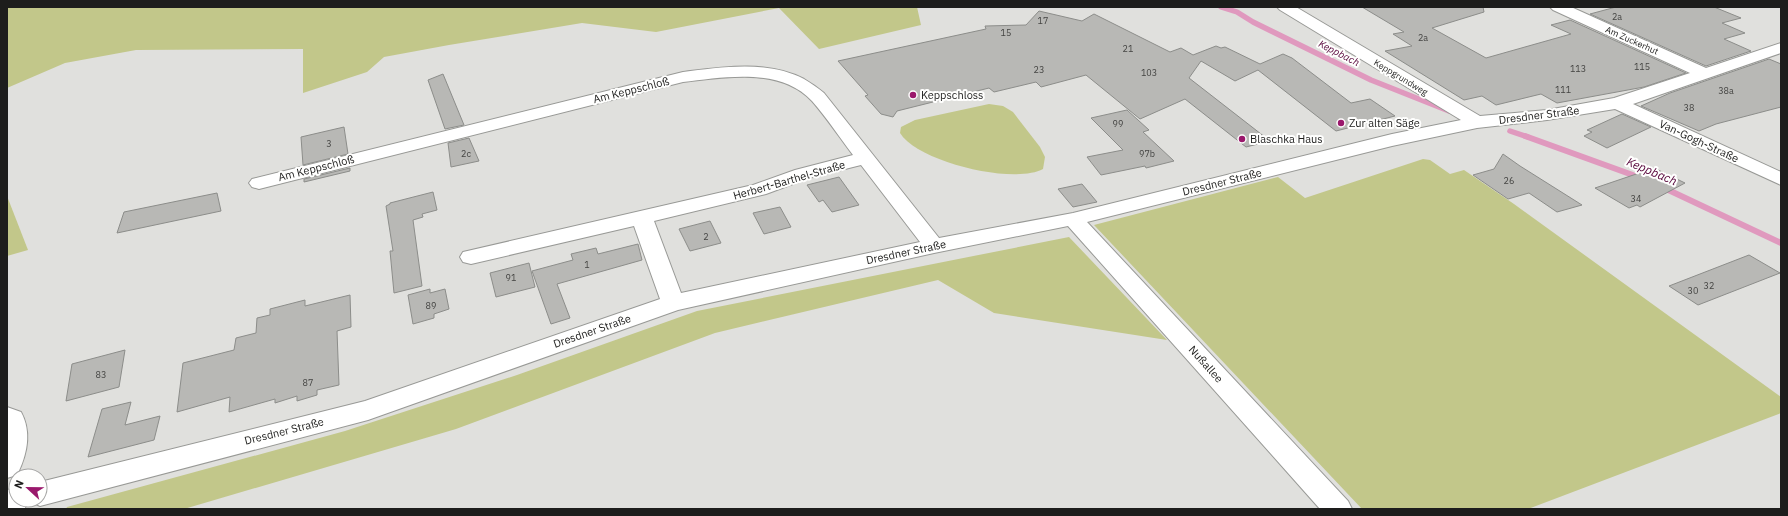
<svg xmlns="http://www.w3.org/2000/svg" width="1788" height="516" font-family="'IBM Plex Sans',sans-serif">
	<rect width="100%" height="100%" fill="#e0e0dd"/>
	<g fill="#c2c78a">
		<path d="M 7,7 L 917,7 L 921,25 L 819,49 L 779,8 L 656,32 L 582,23 L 449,45 L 384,57 L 367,72 L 303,93 L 303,49 L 136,50 L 65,63 L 7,88 Z"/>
		<path d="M 989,104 L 1003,106 L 1013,112 L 1040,147 L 1045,157 L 1043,169 C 1013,185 918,162 900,133 L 901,127 L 915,120 Z"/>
		<path d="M 1423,159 L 1430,160 L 1450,174 L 1464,170 L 1514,204 L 1781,397 L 1781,413 L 1528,509 L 1362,509 L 1094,225 L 1278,177 L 1305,198 Z"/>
		<path d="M 7,196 L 28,250 L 7,256 Z"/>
		<path d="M 1069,237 L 1167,340 L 994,313 L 938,280 L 715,333 L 456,429 L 184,509 L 66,509 L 67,507 L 345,431 L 517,375 L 697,311 Z"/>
	</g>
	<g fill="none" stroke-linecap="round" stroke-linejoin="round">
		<g stroke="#e099be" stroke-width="5.5">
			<path d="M 1221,7 L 1237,12 L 1253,22 L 1371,80 L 1449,111"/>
			<path d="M 1510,131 L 1528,137"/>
		</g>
		<g stroke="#e099be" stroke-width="6">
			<path d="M 1525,136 L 1641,178"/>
			<path d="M 1662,187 L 1781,243"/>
		</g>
	</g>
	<g fill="#b8b8b5" stroke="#8c8d8a">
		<path d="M 1362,7 L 1483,7 L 1484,12 L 1432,28 L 1486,58 L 1571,34 L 1551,25 L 1570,20 L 1686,73 L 1644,87 L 1557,103 L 1541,94 L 1496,105 L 1482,96 L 1464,100 L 1385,51 L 1412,46 L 1393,34 L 1404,32 Z"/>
		<path d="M 1616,7 L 1714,7 L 1741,18 L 1722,23 L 1745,33 L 1724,39 L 1751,51 L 1706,66 L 1590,14 Z"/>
		<path d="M 1039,11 L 1082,21 L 1094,14 L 1170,52 L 1181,48 L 1193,55 L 1216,46 L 1221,48 L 1225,47 L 1260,64 L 1283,54 L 1292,58 L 1351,103 L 1370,99 L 1395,116 L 1336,131 L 1258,70 L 1235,81 L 1201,61 L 1189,78 L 1270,141 L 1246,147 L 1185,99 L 1140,119 L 1086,75 L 1041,87 L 1036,82 L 994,92 L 989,88 L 897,111 L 893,117 L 881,114 L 865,96 L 868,95 L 838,61 L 986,29 L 985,26 L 1026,25 Z"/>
		<path d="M 1769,59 L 1781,64 L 1781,107 L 1716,124 L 1699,131 L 1641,106 L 1670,93 Z"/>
		<path d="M 443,74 L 464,125 L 445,129 L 428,80 Z"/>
		<path d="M 1127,110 L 1149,130 L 1143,132 L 1174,161 L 1146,168 L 1145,166 L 1101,175 L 1087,157 L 1123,150 L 1091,118 Z"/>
		<path d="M 1622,114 L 1651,127 L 1607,148 L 1584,136 L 1592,132 L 1587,130 Z"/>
		<path d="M 344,127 L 348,154 L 303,165 L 301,137 Z"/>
		<path d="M 469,138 L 479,161 L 451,167 L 448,143 Z"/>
		<path d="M 1503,154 L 1520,166 L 1582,205 L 1557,212 L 1529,193 L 1508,199 L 1473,175 L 1494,169 Z"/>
		<path d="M 350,168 L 350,171 L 304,182 L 304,179 Z"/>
		<path d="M 1654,168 L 1685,183 L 1640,207 L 1637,205 L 1629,208 L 1595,188 Z"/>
		<path d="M 839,177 L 859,205 L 832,212 L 823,200 L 819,202 L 807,185 Z"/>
		<path d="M 1082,184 L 1097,202 L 1073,207 L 1058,189 Z"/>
		<path d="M 433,192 L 437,210 L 422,214 L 423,217 L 413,220 L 422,286 L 394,293 L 390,251 L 393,251 L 386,206 L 390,204 L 390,203 Z"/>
		<path d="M 217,193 L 221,211 L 117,233 L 124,212 Z"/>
		<path d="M 780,207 L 791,227 L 764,234 L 753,213 Z"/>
		<path d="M 710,221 L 721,243 L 690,251 L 679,229 Z"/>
		<path d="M 638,244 L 642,260 L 557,284 L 570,318 L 551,324 L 532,271 L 573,260 L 571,254 L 596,248 L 598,254 Z"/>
		<path d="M 1749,255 L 1780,273 L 1698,305 L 1669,286 Z"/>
		<path d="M 529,263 L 535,287 L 496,297 L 490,273 Z"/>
		<path d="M 430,289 L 430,293 L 445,289 L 449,309 L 434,314 L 434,318 L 413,324 L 408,295 Z"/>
		<path d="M 350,295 L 351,327 L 337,331 L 339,385 L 317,390 L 317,395 L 297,401 L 297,396 L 275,403 L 275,399 L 229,412 L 230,397 L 177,412 L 183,363 L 234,350 L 236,338 L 256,333 L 257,318 L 270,315 L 270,309 L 305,300 L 305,306 Z"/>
		<path d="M 125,350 L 119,387 L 66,401 L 72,364 Z"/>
		<path d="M 131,402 L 125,425 L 160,416 L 154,440 L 88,457 L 102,409 Z"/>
	</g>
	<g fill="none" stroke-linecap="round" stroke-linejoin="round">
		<g stroke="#989996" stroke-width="2">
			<g id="minor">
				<path d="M 1277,7 L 1296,7 L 1480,116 L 1547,110 L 1614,98 L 1690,73 L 1553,10 L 1550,7 L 1571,7 L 1706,68 L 1781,43 L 1781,53 L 1633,104 L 1781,172 L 1781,185 L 1615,109 L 1547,120 L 1477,128 L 1392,146 L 1087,222 L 1348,501 L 1352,509 L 1320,509 L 1068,226 L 934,253 L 678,310 L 368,420 L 40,506 L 30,501 L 24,509 L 7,509 L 7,490 L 16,488 L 16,500 L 40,500 L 40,482 L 365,401 L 660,299 L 634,226 L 471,264 L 463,262 L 460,257 L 463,252 L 753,185 L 795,170 L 853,155 C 840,138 827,118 812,101 C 780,67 725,77 683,82 L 259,189 L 252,187 L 249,183 L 252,179 L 683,72 C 722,67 768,60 804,79 C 811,83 818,88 824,93 L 939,238 L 1073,213 L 1392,134 L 1461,120 L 1280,10 ZM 861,165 L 920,242 L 681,293 L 654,221 L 766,194 L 809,178 Z"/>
				<path d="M 7,407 L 21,412 C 32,432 27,455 17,475 L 7,478 Z"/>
			</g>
		</g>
		<use href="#minor" fill="#fff" fill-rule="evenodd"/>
	</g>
	<g fill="#9a186c" stroke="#fffffe" stroke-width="1.5">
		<circle cx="913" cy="95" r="4"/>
		<circle cx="1341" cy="123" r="4"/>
		<circle cx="1242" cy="139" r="4"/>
	</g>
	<g text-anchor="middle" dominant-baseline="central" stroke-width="4" stroke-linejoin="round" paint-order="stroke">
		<g font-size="9" fill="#444442">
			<text x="1617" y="16">2a</text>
			<text x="1043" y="20">17</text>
			<text x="1006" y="32">15</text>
			<text x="1423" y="37">2a</text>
			<text x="1128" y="48">21</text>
			<text x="1642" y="66">115</text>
			<text x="1578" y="68">113</text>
			<text x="1039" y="69">23</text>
			<text x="1149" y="72">103</text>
			<text x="1563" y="89">111</text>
			<text x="1726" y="90">38a</text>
			<text x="1689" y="107">38</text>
			<text x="1118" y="123">99</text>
			<text x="329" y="143">3</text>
			<text x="466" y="153">2c</text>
			<text x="1147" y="153">97b</text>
			<text x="1509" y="180">26</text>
			<text x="1636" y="198">34</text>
			<text x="706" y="236">2</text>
			<text x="587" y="264">1</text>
			<text x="511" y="277">91</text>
			<text x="1709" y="285">32</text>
			<text x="1693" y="290">30</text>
			<text x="431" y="305">89</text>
			<text x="101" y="374">83</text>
			<text x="308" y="382">87</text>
		</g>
		<g font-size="9" fill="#1d1d1c" stroke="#fffffe">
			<text transform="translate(1632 40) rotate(24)">Am Zuckerhut</text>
			<text transform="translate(1401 77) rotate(31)">Keppgrundweg</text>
		</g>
		<g font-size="10" font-style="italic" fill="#540038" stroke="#fffffe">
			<text transform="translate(1339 53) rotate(27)">Keppbach</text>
		</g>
		<g font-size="11" fill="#1d1d1c" stroke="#fffffe">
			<text transform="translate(631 90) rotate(-14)">Am Keppschloß</text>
			<text transform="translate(1539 115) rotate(-7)">Dresdner Straße</text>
			<text transform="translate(1699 141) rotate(25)">Van-Gogh-Straße</text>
			<text transform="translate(316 168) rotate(-14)">Am Keppschloß</text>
			<text transform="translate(789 180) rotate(-16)">Herbert-Barthel-Straße</text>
			<text transform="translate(1222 182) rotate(-14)">Dresdner Straße</text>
			<text transform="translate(906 252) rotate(-12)">Dresdner Straße</text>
			<text transform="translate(592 331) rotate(-19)">Dresdner Straße</text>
			<text transform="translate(1206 364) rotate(48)">Nußallee</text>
			<text transform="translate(284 431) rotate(-14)">Dresdner Straße</text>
		</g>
		<g font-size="11" fill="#1d1d1c" stroke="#fffffe" text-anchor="start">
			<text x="921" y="95">Keppschloss</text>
			<text x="1349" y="123">Zur alten Säge</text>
			<text x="1250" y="139">Blaschka Haus</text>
		</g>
		<g font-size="12" font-style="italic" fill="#540038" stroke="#fffffe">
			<text transform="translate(1652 171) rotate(23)">Keppbach</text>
		</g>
	</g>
	<rect width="1788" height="516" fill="none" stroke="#1d1d1c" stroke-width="16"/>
	<g transform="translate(28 488) rotate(292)"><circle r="19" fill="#fffffe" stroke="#a5a5a4"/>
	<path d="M0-3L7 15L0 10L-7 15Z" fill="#9a186c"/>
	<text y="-6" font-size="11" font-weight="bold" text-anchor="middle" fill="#1d1d1c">N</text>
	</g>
</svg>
